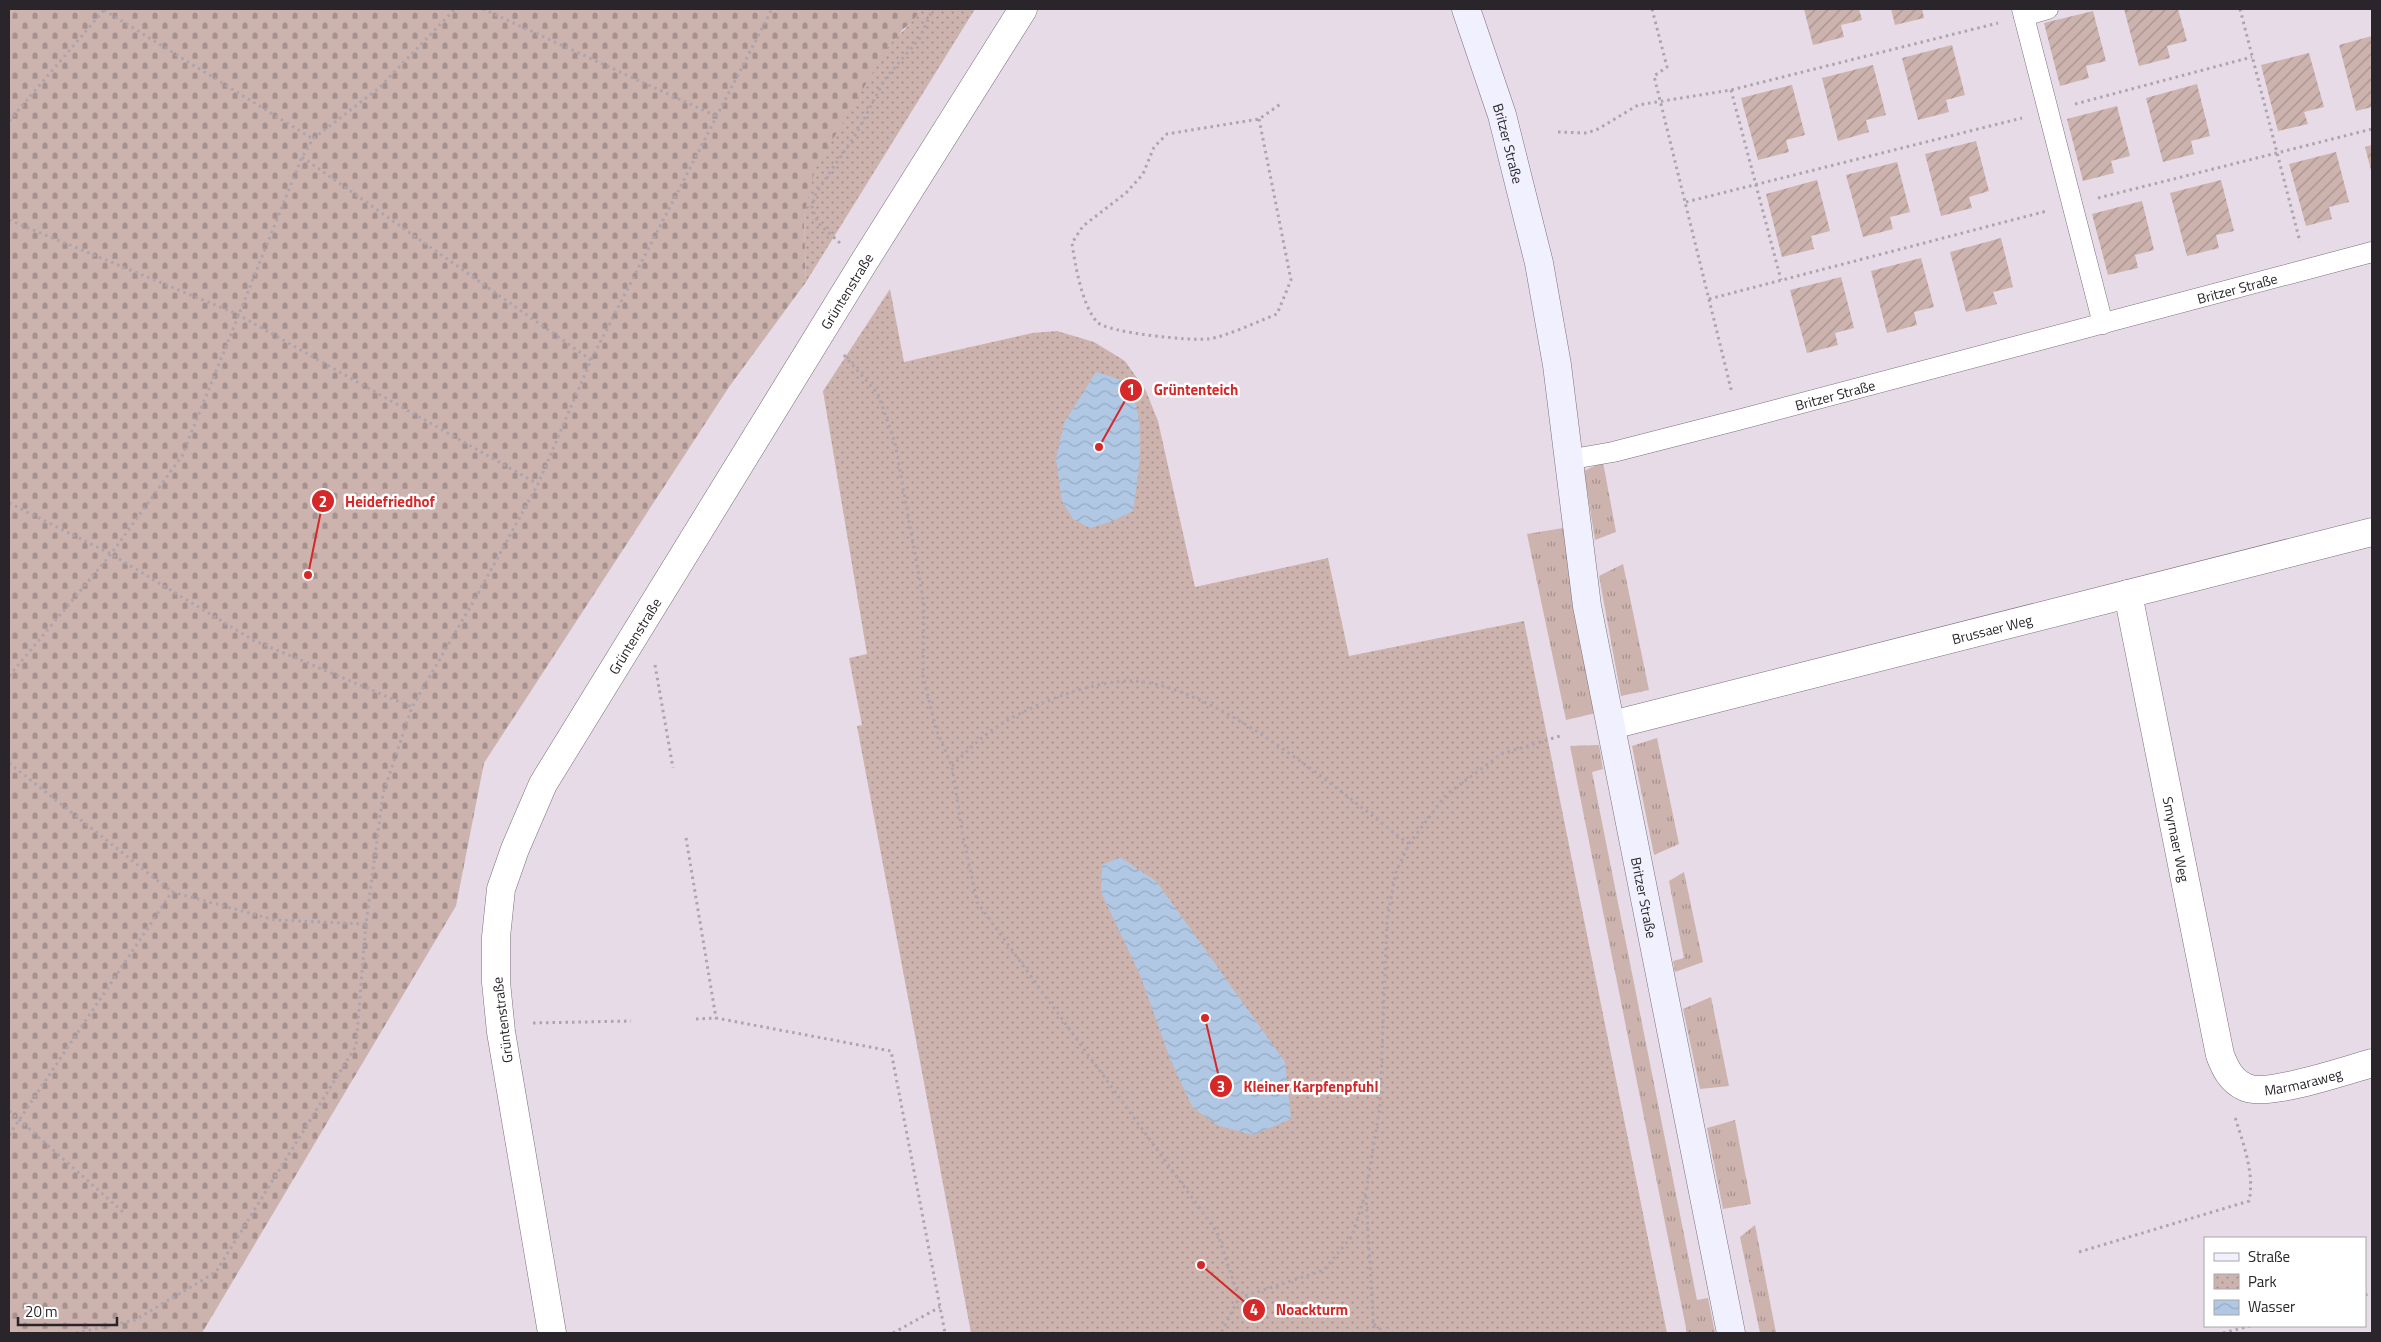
<svg xmlns="http://www.w3.org/2000/svg" width="2381" height="1342" font-family="'Titillium Web',sans-serif">
	<defs>
		<pattern id="grass-tufts" width="24" height="20" patternUnits="userSpaceOnUse" patternTransform="scale(1.25)"><rect width="24" height="20" fill="#cdb3ae"/><path d="M3 7l-1-3M5 7V3M7 7l1-3M15 17l-1-3M17 17v-4M19 17l1-3" fill="none" stroke="#a6918e"/></pattern>
		<pattern id="cemetery-stones" width="16" height="16" patternUnits="userSpaceOnUse" patternTransform="scale(1.25)"><rect width="16" height="16" fill="#cdb3ae"/><path d="M2 7V4a2 2 0 0 1 4 0v3zM10 15v-3a2 2 0 0 1 4 0v3z" fill="#a6918e"/></pattern>
		<pattern id="park-dots" width="8" height="8" patternUnits="userSpaceOnUse" patternTransform="scale(1.25)"><rect width="8" height="8" fill="#cdb3ae"/><path d="M2 2h.1M6 6h.1" fill="none" stroke="#a6918e" stroke-width="1.8" stroke-linecap="round"/></pattern>
		<pattern id="garden-furrows" width="10" height="10" patternUnits="userSpaceOnUse" patternTransform="scale(1.25)"><rect width="10" height="10" fill="#cdb3ae"/><path d="M-1 1l2-2M0 10L10 0M9 11l2-2" fill="none" stroke="#a6918e"/></pattern>
		<pattern id="water-waves" width="16" height="10" patternUnits="userSpaceOnUse" patternTransform="scale(1.25)"><rect width="16" height="10" fill="#b0c8e4"/><path d="M0 5q4-4 8 0t8 0" fill="none" stroke="#97acc4"/></pattern>
	</defs>
	<rect width="100%" height="100%" fill="#e6dbe7"/>
	<g fill="url(#grass-tufts)">
		<path d="M 1603,462 L 1616,532 L 1595,540 L 1584,471 Z"/>
		<path d="M 1563,528 L 1596,713 L 1566,720 L 1527,534 Z"/>
		<path d="M 1623,564 L 1649,690 L 1621,696 L 1599,576 Z"/>
		<path d="M 1657,738 L 1679,844 L 1654,855 L 1632,746 Z"/>
		<path d="M 1599,745 L 1603,769 L 1592,772 L 1697,1300 L 1708,1298 L 1715,1333 L 1687,1333 L 1570,746 Z"/>
		<path d="M 1684,872 L 1703,962 L 1675,972 L 1673,961 L 1684,958 L 1669,881 Z"/>
		<path d="M 1711,997 L 1729,1086 L 1700,1089 L 1683,1009 Z"/>
		<path d="M 1735,1120 L 1751,1204 L 1723,1209 L 1707,1128 Z"/>
		<path d="M 1755,1225 L 1776,1333 L 1760,1333 L 1740,1237 Z"/>
	</g>
	<path fill="url(#cemetery-stones)" d="M 9,9 L 921,9 L 915,20 L 902,30 L 804,215 L 806,282 L 729,387 L 484,763 L 456,906 L 202,1333 L 9,1333 Z"/>
	<g fill="url(#park-dots)">
		<path d="M 921,9 L 975,9 L 806,282 L 804,215 L 815,169 L 888,47 C 898,34 913,24 921,9 Z"/>
		<path d="M 890,289 L 904,362 L 1032,333 L 1057,331 L 1094,342 L 1125,361 L 1146,391 L 1158,421 L 1195,587 L 1328,558 L 1349,656 L 1524,621 L 1667,1333 L 971,1333 L 857,726 L 862,725 L 849,658 L 867,654 L 823,391 Z"/>
	</g>
	<g fill="url(#garden-furrows)">
		<path d="M 1804,9 L 1859,9 L 1862,20 L 1841,25 L 1844,37 L 1813,45 Z"/>
		<path d="M 1891,9 L 1922,9 L 1924,18 L 1895,25 Z"/>
		<path d="M 2124,9 L 2178,9 L 2187,41 L 2167,46 L 2170,58 L 2139,66 Z"/>
		<path d="M 2093,11 L 2106,61 L 2086,66 L 2089,78 L 2060,86 L 2044,23 Z"/>
		<path d="M 2372,36 L 2372,107 L 2356,111 L 2339,45 Z"/>
		<path d="M 1952,45 L 1965,95 L 1946,100 L 1949,112 L 1918,120 L 1902,58 Z"/>
		<path d="M 2309,53 L 2324,107 L 2304,112 L 2308,124 L 2278,131 L 2261,65 Z"/>
		<path d="M 1873,65 L 1886,115 L 1866,120 L 1869,132 L 1838,141 L 1822,78 Z"/>
		<path d="M 2197,84 L 2210,136 L 2191,141 L 2194,154 L 2163,162 L 2146,98 Z"/>
		<path d="M 1792,85 L 1805,135 L 1786,140 L 1789,152 L 1758,160 L 1741,98 Z"/>
		<path d="M 2117,106 L 2130,156 L 2111,161 L 2114,173 L 2083,181 L 2067,119 Z"/>
		<path d="M 1976,141 L 1989,191 L 1969,197 L 1972,208 L 1941,216 L 1925,154 Z"/>
		<path d="M 2372,145 L 2372,174 L 2365,147 Z"/>
		<path d="M 2336,152 L 2349,202 L 2329,207 L 2332,219 L 2306,226 L 2289,164 Z"/>
		<path d="M 1897,162 L 1910,212 L 1890,217 L 1893,229 L 1863,237 L 1846,175 Z"/>
		<path d="M 1817,180 L 1830,231 L 1811,236 L 1814,249 L 1782,257 L 1766,194 Z"/>
		<path d="M 2221,180 L 2234,231 L 2216,235 L 2219,248 L 2187,256 L 2170,193 Z"/>
		<path d="M 2142,201 L 2154,250 L 2135,255 L 2138,268 L 2108,275 L 2092,214 Z"/>
		<path d="M 2001,238 L 2013,287 L 1993,292 L 1997,304 L 1966,312 L 1950,252 Z"/>
		<path d="M 1921,258 L 1934,307 L 1914,312 L 1917,325 L 1887,333 L 1871,271 Z"/>
		<path d="M 1841,277 L 1854,328 L 1835,333 L 1838,345 L 1807,353 L 1790,290 Z"/>
	</g>
	<g fill="url(#water-waves)">
		<path d="M 1096,372 C 1102,374 1111,376 1118,379 C 1152,399 1138,478 1133,511 L 1113,521 L 1090,528 L 1073,519 L 1062,501 L 1056,459 L 1064,423 Z"/>
		<path d="M 1120,857 L 1157,882 L 1285,1062 L 1291,1119 L 1253,1135 L 1219,1126 L 1193,1108 L 1171,1061 L 1140,975 L 1101,892 L 1102,865 Z"/>
	</g>
	<g fill="none" stroke-linecap="round" stroke-linejoin="round">
		<g stroke="#7a707b" stroke-width="21">
			<g id="lane">
				<path d="M 2022,9 L 2103,324"/>
				<path d="M 2024,16 L 2048,9"/>
				<path id="s1" d="M 1567,460 L 1613,452 L 1738,420 L 2372,252"/>
			</g>
		</g>
		<g stroke="#7a707b" stroke-width="29">
			<g id="street">
				<path id="s2" d="M 2128,594 L 2220,1055 C 2225,1068 2231,1081 2245,1087 C 2265,1098 2347,1070 2372,1063"/>
				<path id="s3" d="M 1612,725 L 2372,532"/>
				<path id="s4" d="M 552,1333 L 501,1032 L 496,982 L 496,937 L 501,889 L 515,849 L 543,784 L 864,262 L 1023,9"/>
			</g>
		</g>
		<g stroke="#7a707b" stroke-width="29">
			<g id="secondary">
				<path id="s5" d="M 1466,9 L 1502,115 L 1539,263 L 1557,365 L 1587,606 L 1731,1333"/>
			</g>
		</g>
		<g stroke="#ada4ae" stroke-width="3" stroke-dasharray="2.5 4" stroke-linecap="butt">
			<path d="M 483,9 L 716,116"/>
			<path d="M 1652,9 L 1667,67 L 1654,76 L 1732,393"/>
			<path d="M 2240,9 L 2300,242"/>
			<path d="M 104,10 L 313,139"/>
			<path d="M 1731,90 L 1781,280"/>
			<path d="M 2075,104 L 2252,57"/>
			<path d="M 1259,119 L 1291,280 L 1277,314 C 1259,321 1225,337 1208,339 C 1191,341 1108,333 1097,322 C 1082,305 1075,265 1072,243 L 1083,226 L 1126,193 L 1143,174 L 1154,147 L 1167,134 L 1259,119 L 1282,103"/>
			<path d="M 9,121 L 104,10"/>
			<path d="M 1558,132 L 1587,133 L 1598,129 L 1638,105 L 1731,90 L 1998,23"/>
			<path d="M 302,157 L 591,360"/>
			<path d="M 2098,198 L 2372,129"/>
			<path d="M 1686,202 L 2022,118"/>
			<path d="M 9,220 L 237,314 L 538,484"/>
			<path d="M 840,243 L 818,223 L 812,207 L 816,193 L 856,134 L 885,79 L 919,39 L 933,9"/>
			<path d="M 1709,299 L 2047,211"/>
			<path d="M 844,355 L 878,394 L 895,443 L 924,604 L 923,676 L 936,729 L 952,766 L 962,831 L 977,902 L 1217,1232 L 1239,1298 L 1221,1333"/>
			<path d="M 9,503 L 111,554 L 253,640 L 412,707"/>
			<path d="M 655,665 L 673,768"/>
			<path d="M 9,676 L 111,554 L 182,456 L 302,157 L 313,139 L 379,88 L 455,9"/>
			<path d="M 9,763 L 172,892"/>
			<path d="M 952,766 C 963,755 975,743 988,733 C 1021,708 1091,680 1132,681 C 1216,684 1341,793 1409,844"/>
			<path d="M 686,838 L 716,1018 L 891,1051 L 945,1333"/>
			<path d="M 696,1019 L 716,1018"/>
			<path d="M 533,1023 L 631,1021"/>
			<path d="M 9,1111 L 123,1212"/>
			<path d="M 9,1135 L 172,892 L 275,920 L 366,924"/>
			<path d="M 1366,1196 L 1374,1333"/>
			<path d="M 2079,1252 L 2249,1201 C 2255,1174 2243,1143 2235,1117"/>
			<path d="M 2365,1295 L 2372,1293"/>
			<path d="M 1239,1298 L 1324,1270 L 1352,1236 L 1366,1192 L 1380,1106 L 1387,920 L 1396,872 L 1409,844 L 1446,795 L 1501,754 L 1560,736"/>
			<path d="M 1374,1324 L 1385,1333"/>
			<path d="M 76,1333 L 135,1320 L 216,1272 L 356,1046 L 366,924 L 383,794 L 412,707 L 480,590 L 538,484 L 591,360 L 772,9"/>
			<path d="M 893,1333 L 940,1307"/>
			<path d="M 2223,1333 L 2250,1326"/>
		</g>
		<use href="#lane" stroke="#fff" stroke-width="20"/>
		<use href="#street" stroke="#fff" stroke-width="28"/>
		<use href="#secondary" stroke="#f1f0fe" stroke-width="28"/>
	</g>
	<g text-anchor="middle" dominant-baseline="central" stroke-width="5" stroke-linejoin="round" paint-order="stroke">
		<g font-size="14" fill="#29252a" stroke="#fff">
			<text stroke="none"><textPath href="#s5" startOffset="141">Britzer Straße</textPath></text>
			<text stroke="none"><textPath href="#s1" startOffset="692">Britzer Straße</textPath></text>
			<text stroke="none"><textPath href="#s4" startOffset="1141">Grüntenstraße</textPath></text>
			<text stroke="none"><textPath href="#s1" startOffset="276">Britzer Straße</textPath></text>
			<text stroke="none"><textPath href="#s3" startOffset="392">Brussaer Weg</textPath></text>
			<text stroke="none"><textPath href="#s4" startOffset="736">Grüntenstraße</textPath></text>
			<text stroke="none"><textPath href="#s2" startOffset="250">Smyrnaer Weg</textPath></text>
			<text stroke="none"><textPath href="#s5" startOffset="908">Britzer Straße</textPath></text>
			<text transform="translate(502 1020) rotate(-97)">Grüntenstraße</text>
			<text stroke="none"><textPath href="#s2" startOffset="571">Marmaraweg</textPath></text>
		</g>
	</g>
	<path fill="none" stroke="#d62828" stroke-width="2" d="M1099 447L1131 390M308 575L323 501M1205 1018L1221 1086M1201 1265L1254 1310"/>
	<g fill="#d62828" stroke="#fff" stroke-width="2">
		<circle cx="1099" cy="447" r="5"/>
		<circle cx="308" cy="575" r="5"/>
		<circle cx="1205" cy="1018" r="5"/>
		<circle cx="1201" cy="1265" r="5"/>
		<circle cx="1131" cy="390" r="12"/>
		<circle cx="323" cy="501" r="12"/>
		<circle cx="1221" cy="1086" r="12"/>
		<circle cx="1254" cy="1310" r="12"/>
	</g>
	<g font-size="15" text-anchor="middle" font-weight="bold" fill="#fff">
		<text x="1131" y="395">1</text>
		<text x="323" y="507">2</text>
		<text x="1221" y="1092">3</text>
		<text x="1254" y="1315">4</text>
	</g>
	<g font-size="15" text-anchor="middle" font-weight="bold" fill="#d62828" stroke="#fff" stroke-width="5" stroke-linejoin="round" paint-order="stroke">
		<text x="1196" y="395">Grüntenteich</text>
		<text x="390" y="507">Heidefriedhof</text>
		<text x="1311" y="1092">Kleiner Karpfenpfuhl</text>
		<text x="1312" y="1315">Noackturm</text>
	</g>
	<rect width="2381" height="1342" fill="none" stroke="#29252a" stroke-width="20"/>
	<rect x="2204" y="1237" width="162" height="90" fill="#ffffff" stroke="#a9a8aa"/>
	<rect x="2214" y="1253" width="25" height="8" fill="#f1f0fe" stroke="#a9a8aa"/>
	<text x="2248" y="1262" font-size="15" fill="#29252a">Straße</text>
	<rect x="2214" y="1274" width="25" height="15" fill="url(#park-dots)" stroke="#a9a8aa"/>
	<text x="2248" y="1287" font-size="15" fill="#29252a">Park</text>
	<rect x="2214" y="1300" width="25" height="15" fill="url(#water-waves)" stroke="#a9a8aa"/>
	<text x="2248" y="1312" font-size="15" fill="#29252a">Wasser</text>
	<path d="M18 1317v8h99v-8" fill="none" stroke="#29252a" stroke-width="2.5"/>
	<text x="25" y="1317" font-size="15" fill="#29252a" stroke="#ffffff" stroke-width="4" paint-order="stroke">20 m</text>
</svg>
